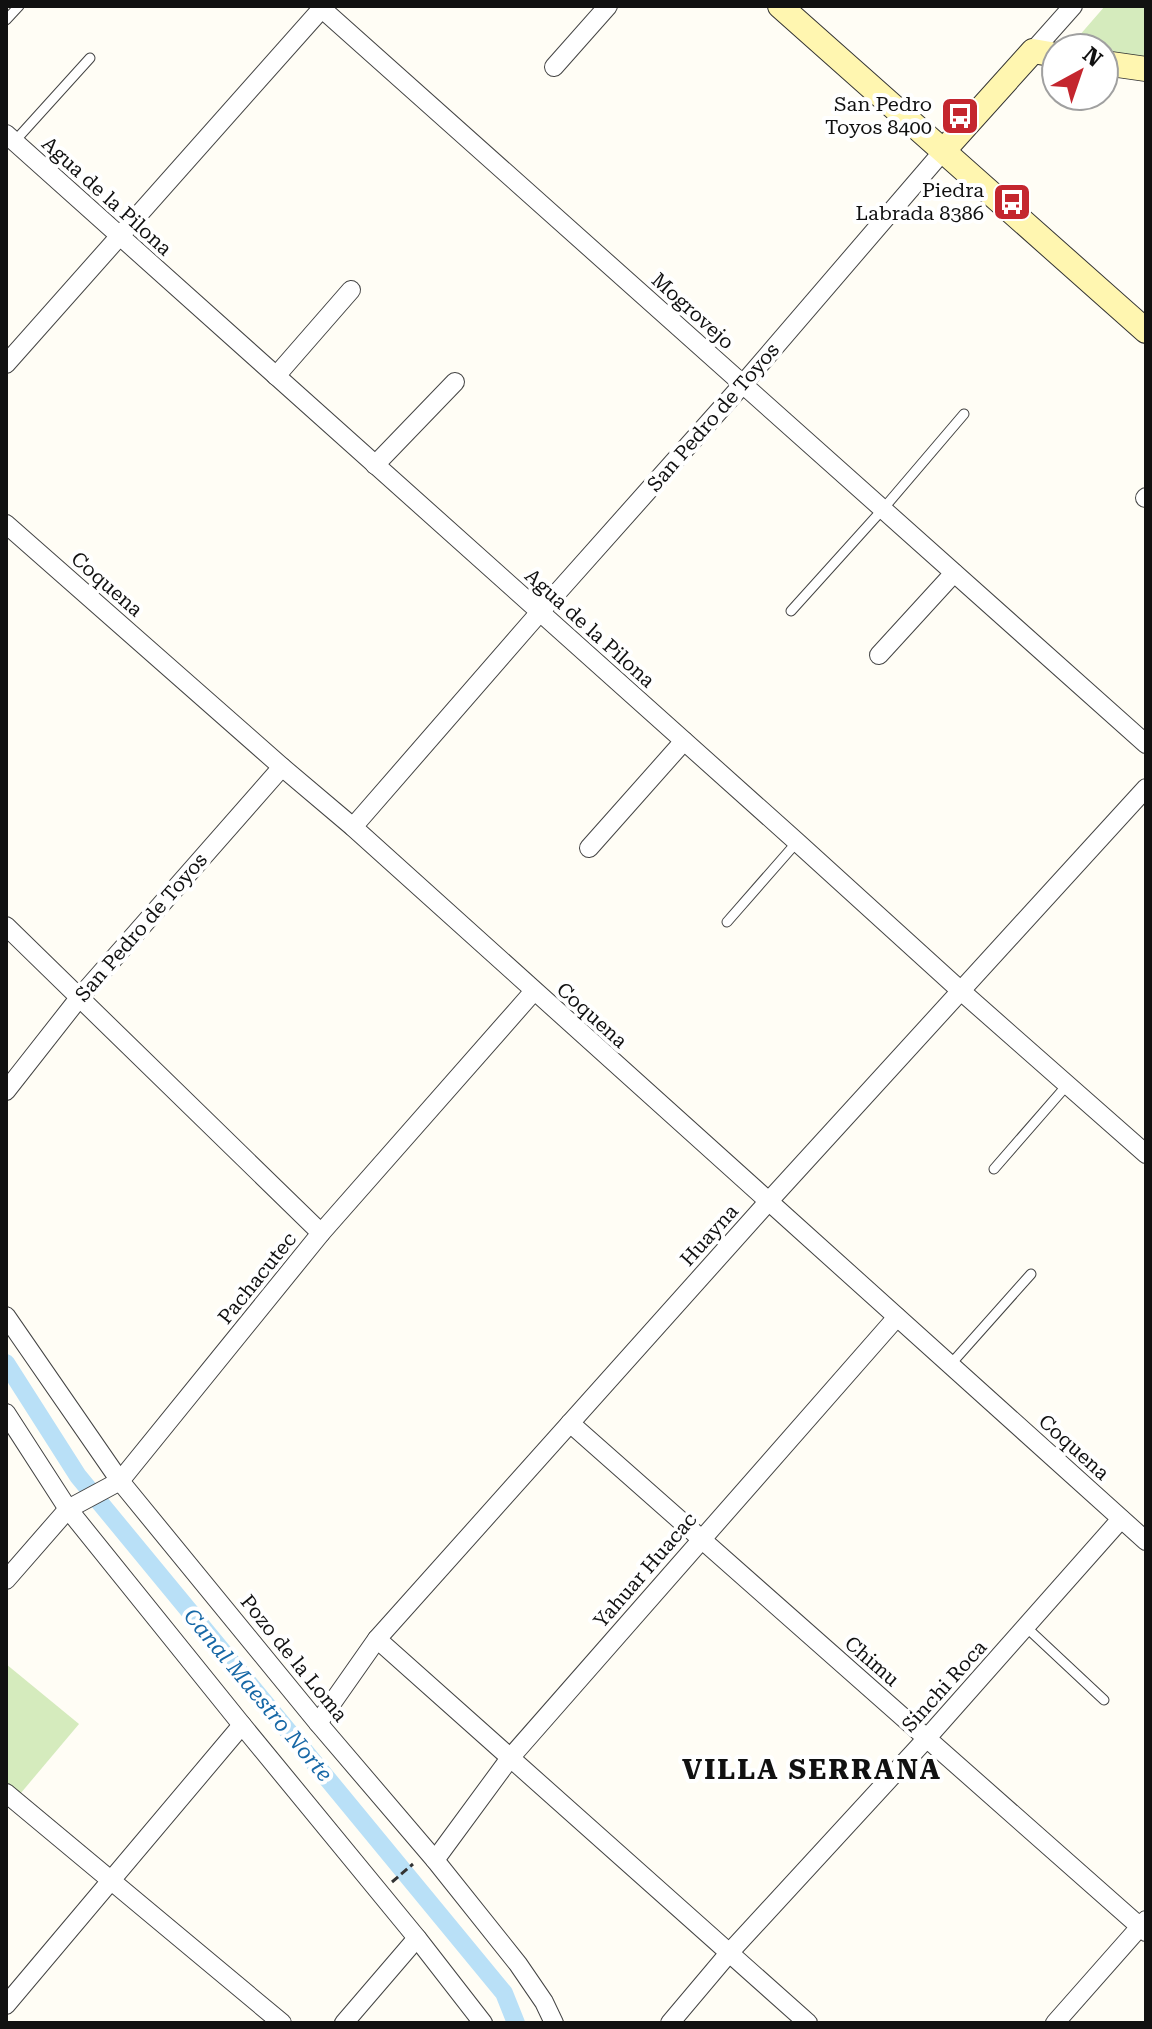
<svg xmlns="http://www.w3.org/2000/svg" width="1152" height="2029" font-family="'Roboto Serif',serif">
	<rect width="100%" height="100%" fill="#fffdf5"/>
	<g fill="#d5ebbd">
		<path d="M 1105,6 L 1146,6 L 1146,62 L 1104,52 L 1104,48 L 1087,48 L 1072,44 Z"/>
		<path d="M 6,1664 L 79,1724 L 15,1800 L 6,1793 Z"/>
	</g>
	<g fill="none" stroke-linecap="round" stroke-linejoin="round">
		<path stroke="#b9e0f7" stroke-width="18" d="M 6,1363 L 78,1476 L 504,1993 L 516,2023"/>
		<g stroke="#444" stroke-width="11">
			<g id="lane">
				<path d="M 6,20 L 19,6"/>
				<path d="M 14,142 L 90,58"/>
				<path d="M 791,611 L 883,509 L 964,414"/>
				<path d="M 727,922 L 797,842"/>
				<path d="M 994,1169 L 1068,1084"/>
				<path d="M 950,1365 L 1031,1274"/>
				<path d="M 1026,1627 L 1104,1700"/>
			</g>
		</g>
		<g stroke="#444" stroke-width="20">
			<g id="street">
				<path d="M 319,6 L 1146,744"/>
				<path d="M 1033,51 L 1073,6"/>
				<path d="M 554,67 L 608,6"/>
				<path d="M 6,134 L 797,842 L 961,991 L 1146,1154"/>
				<path d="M 6,364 L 324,6"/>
				<path d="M 276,376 L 351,290"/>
				<path d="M 375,465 L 455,382"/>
				<path d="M 1145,498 L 1146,497"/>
				<path d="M 6,524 L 282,767 L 353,827 L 1146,1541"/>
				<path d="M 879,655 L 954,573"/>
				<path d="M 353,827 L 540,612 L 743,384 L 944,150"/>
				<path d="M 589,848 L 684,741"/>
				<path d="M 6,926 L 321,1233"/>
				<path d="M 6,1091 L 79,998 L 282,767"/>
				<path d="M 6,1316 L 120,1481 L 318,1723 L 435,1860 L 518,1964 L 544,2002 L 554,2023"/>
				<path d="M 6,1413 L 68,1509 L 242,1725 L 417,1938 L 483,2023"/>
				<path d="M 570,1423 L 1146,1932"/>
				<path d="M 6,1580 L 68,1509 L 120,1481 L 321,1233 L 534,991"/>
				<path d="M 377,1639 L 808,2023"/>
				<path d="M 318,1723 L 377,1639 L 768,1202 L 1146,788"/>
				<path d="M 6,1793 L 282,2023"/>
				<path d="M 435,1860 L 510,1758 L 897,1317"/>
				<path d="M 6,2005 L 242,1725"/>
				<path d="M 344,2023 L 417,1938"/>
				<path d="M 670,2023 L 729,1953 L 927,1738 L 1121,1519"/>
				<path d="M 1055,2023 L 1146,1920"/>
			</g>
		</g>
		<g stroke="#333" stroke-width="26">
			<g id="secondary">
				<path d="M 780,6 L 1146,331"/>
				<path d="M 1104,63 L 1146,69"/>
				<path d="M 944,150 L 1033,51 L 1056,55"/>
			</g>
		</g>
		<path stroke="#333" stroke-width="3" stroke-dasharray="8 4" stroke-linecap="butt" d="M 392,1882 L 413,1864"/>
		<use href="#lane" stroke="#fff" stroke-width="9"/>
		<use href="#street" stroke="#fff" stroke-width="18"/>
		<use href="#secondary" stroke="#fff6b0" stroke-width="24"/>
	</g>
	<defs>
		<g id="bus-square" transform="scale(2)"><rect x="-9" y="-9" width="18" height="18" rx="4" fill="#c4262e" stroke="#fff"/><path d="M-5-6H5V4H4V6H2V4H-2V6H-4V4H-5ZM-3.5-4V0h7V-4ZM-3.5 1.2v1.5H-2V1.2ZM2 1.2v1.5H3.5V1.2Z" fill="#fff"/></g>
	</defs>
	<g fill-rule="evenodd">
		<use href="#bus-square" x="960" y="116"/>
		<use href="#bus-square" x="1012" y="202"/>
	</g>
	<g text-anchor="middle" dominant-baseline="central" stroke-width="8" stroke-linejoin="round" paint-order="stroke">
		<g font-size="20" fill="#111" stroke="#fff" text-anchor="end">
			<text x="932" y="104">San Pedro<tspan x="932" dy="23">Toyos 8400</tspan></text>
			<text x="984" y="190">Piedra<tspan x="984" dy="23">Labrada 8386</tspan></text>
		</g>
		<g font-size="20" fill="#111" stroke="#fff">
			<text transform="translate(107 196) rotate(42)">Agua de la Pilona</text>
			<text transform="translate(693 311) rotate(42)">Mogrovejo</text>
			<text transform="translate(713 417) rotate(-49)">San Pedro de Toyos</text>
			<text transform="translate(107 584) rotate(41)">Coquena</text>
			<text transform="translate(590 628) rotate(42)">Agua de la Pilona</text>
			<text transform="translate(141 927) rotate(-49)">San Pedro de Toyos</text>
			<text transform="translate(592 1015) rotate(42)">Coquena</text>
			<text transform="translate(709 1235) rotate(-48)">Huayna</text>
			<text transform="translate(257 1278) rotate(-51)">Pachacutec</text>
			<text transform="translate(1074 1447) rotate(42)">Coquena</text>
			<text transform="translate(645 1570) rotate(-49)">Yahuar Huacac</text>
			<text transform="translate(294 1658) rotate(51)">Pozo de la Loma</text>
			<text transform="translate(872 1661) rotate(41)">Chimu</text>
			<text transform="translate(944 1686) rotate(-48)">Sinchi Roca</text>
		</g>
		<g font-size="22" font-style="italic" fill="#1768a6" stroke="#fff">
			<text transform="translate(258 1695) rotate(50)">Canal Maestro Norte</text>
		</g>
		<g font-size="28" font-weight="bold" letter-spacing="2" fill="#111" stroke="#fff">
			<text x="812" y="1769">VILLA SERRANA</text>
		</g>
	</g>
	<rect width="1152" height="2029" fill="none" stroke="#111111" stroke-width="16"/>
	<g transform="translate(1080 72) rotate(40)"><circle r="38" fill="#ffffff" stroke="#a0a0a0" stroke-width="2"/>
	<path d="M0-6L14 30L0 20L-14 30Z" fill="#c4262e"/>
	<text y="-12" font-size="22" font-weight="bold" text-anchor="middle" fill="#111111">N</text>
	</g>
</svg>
